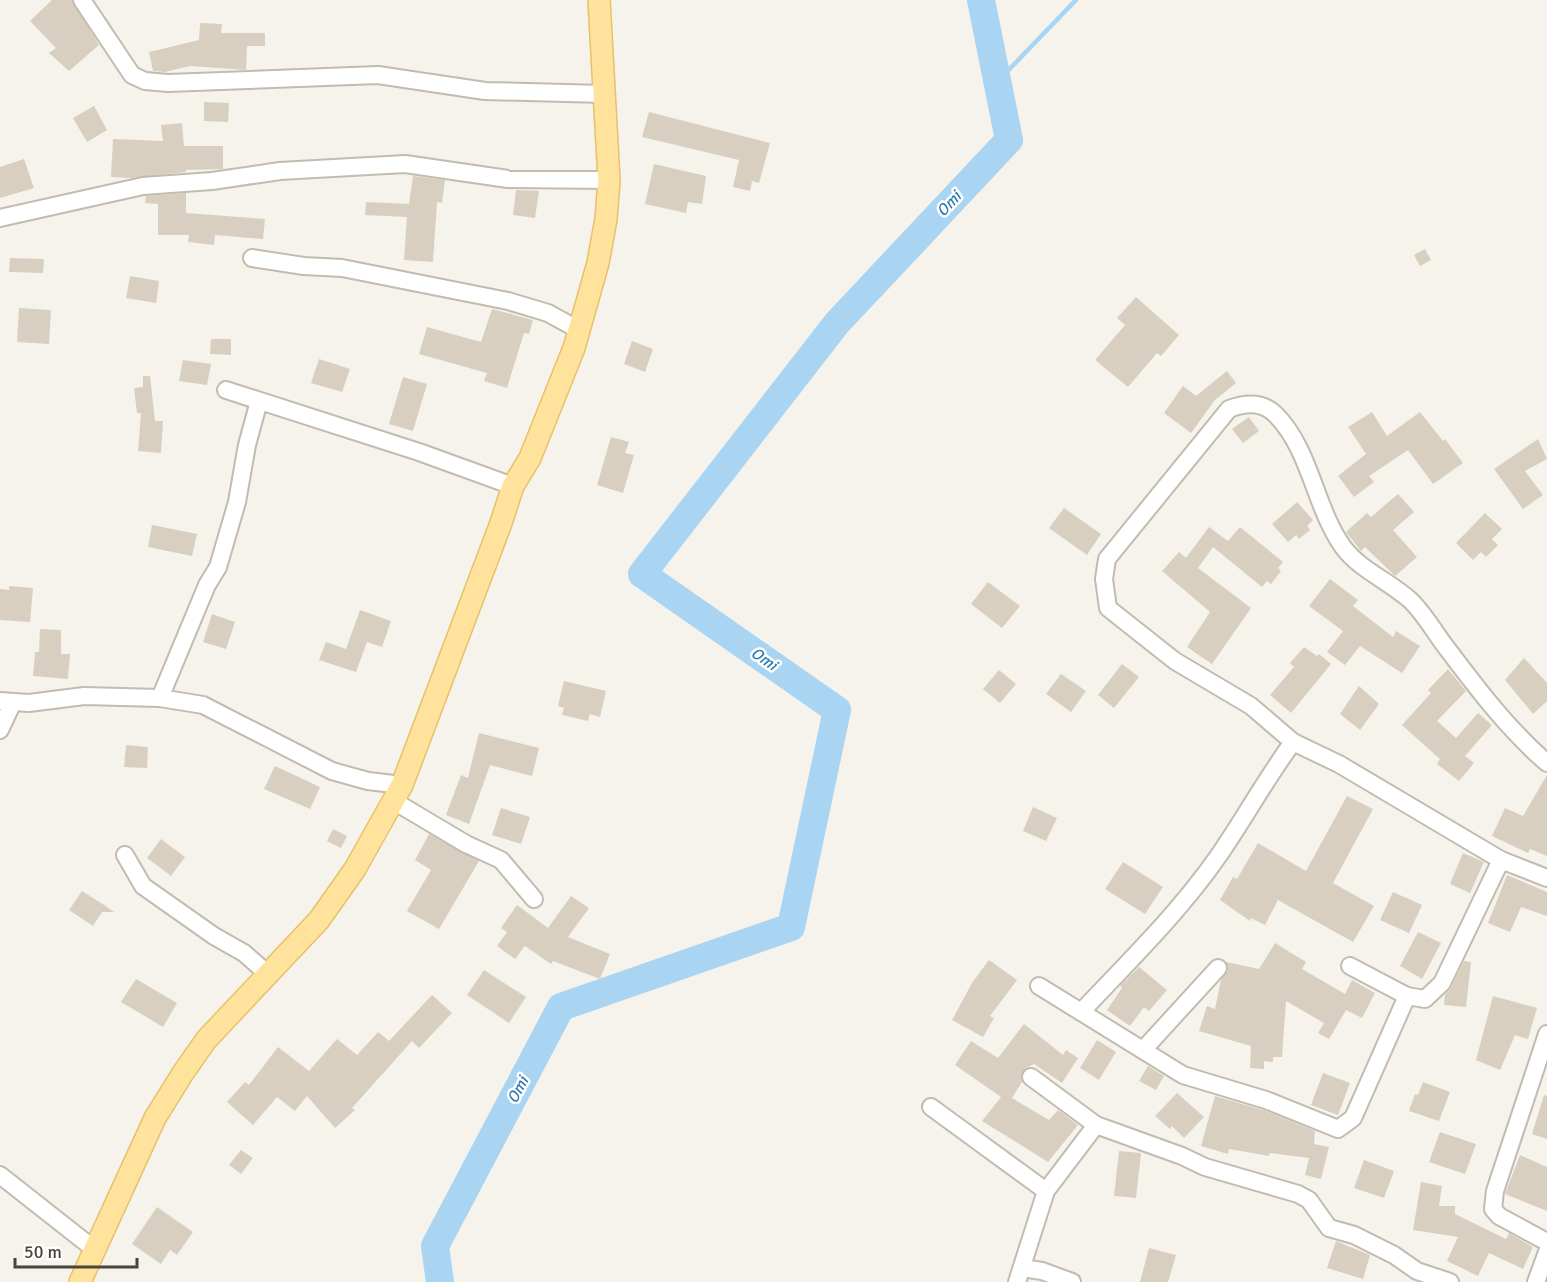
<svg xmlns="http://www.w3.org/2000/svg" width="1547" height="1282" font-family="Signika,sans-serif">
	<rect width="100%" height="100%" fill="#f6f3ec"/>
	<g fill="none" stroke-linecap="round" stroke-linejoin="round">
		<path stroke="#a9d4f2" stroke-width="4.5" d="M 997,82 L 1076,0"/>
		<path stroke="#a9d4f2" stroke-width="28" d="M 440,1282 L 435,1246 L 561,1007 L 791,927 L 837,710 L 642,574 L 837,323 L 1009,140 L 981,0"/>
	</g>
	<g fill="#d8cfc1">
		<path d="M 52,0 L 72,0 L 99,45 L 69,71 L 49,53 L 56,48 L 30,21 Z"/>
		<path d="M 200,23 L 222,24 L 221,33 L 265,33 L 265,46 L 247,46 L 246,70 L 190,66 L 165,72 L 153,71 L 149,52 L 199,40 Z"/>
		<path d="M 204,102 L 229,103 L 228,122 L 204,121 Z"/>
		<path d="M 94,106 L 107,130 L 87,142 L 73,118 Z"/>
		<path d="M 649,112 L 770,143 L 759,183 L 752,181 L 750,191 L 733,187 L 739,160 L 642,137 Z"/>
		<path d="M 182,123 L 184,146 L 223,146 L 223,169 L 186,170 L 186,172 L 131,178 L 111,177 L 113,139 L 163,141 L 161,125 Z"/>
		<path d="M 24,159 L 34,188 L 0,198 L 0,167 Z"/>
		<path d="M 654,164 L 706,176 L 702,204 L 688,202 L 686,213 L 645,204 Z"/>
		<path d="M 413,176 L 445,180 L 442,203 L 437,202 L 433,262 L 404,260 L 407,217 L 365,215 L 366,202 L 409,204 Z"/>
		<path d="M 516,190 L 539,191 L 535,218 L 513,215 Z"/>
		<path d="M 186,193 L 186,213 L 265,219 L 263,239 L 215,235 L 214,245 L 188,242 L 189,235 L 158,235 L 158,204 L 145,203 L 146,196 Z"/>
		<path d="M 1425,249 L 1431,260 L 1420,266 L 1414,255 Z"/>
		<path d="M 10,258 L 44,259 L 43,273 L 9,272 Z"/>
		<path d="M 130,276 L 159,281 L 156,303 L 126,298 Z"/>
		<path d="M 1136,297 L 1179,335 L 1161,356 L 1157,353 L 1128,387 L 1095,360 L 1125,325 L 1117,318 Z"/>
		<path d="M 19,308 L 51,310 L 49,344 L 17,342 Z"/>
		<path d="M 492,309 L 533,320 L 529,334 L 524,333 L 507,388 L 484,381 L 487,373 L 419,354 L 427,327 L 481,342 Z"/>
		<path d="M 211,339 L 231,339 L 231,355 L 210,354 Z"/>
		<path d="M 632,341 L 653,349 L 645,372 L 624,364 Z"/>
		<path d="M 319,359 L 350,369 L 342,392 L 311,383 Z"/>
		<path d="M 183,360 L 211,364 L 207,385 L 179,381 Z"/>
		<path d="M 1227,371 L 1236,383 L 1215,400 L 1191,433 L 1164,413 L 1183,386 L 1196,396 Z"/>
		<path d="M 143,376 L 150,376 L 155,421 L 163,421 L 161,453 L 138,451 L 141,413 L 137,413 L 134,388 L 143,387 Z"/>
		<path d="M 403,377 L 427,384 L 413,431 L 389,424 Z"/>
		<path d="M 1372,412 L 1387,436 L 1420,412 L 1443,441 L 1445,439 L 1463,463 L 1433,484 L 1408,450 L 1369,476 L 1374,482 L 1354,497 L 1338,476 L 1366,454 L 1348,427 Z"/>
		<path d="M 1249,417 L 1259,431 L 1243,443 L 1232,429 Z"/>
		<path d="M 611,437 L 629,442 L 625,453 L 634,455 L 623,493 L 597,485 Z"/>
		<path d="M 1538,439 L 1547,459 L 1525,471 L 1543,495 L 1523,509 L 1494,469 Z"/>
		<path d="M 1398,494 L 1414,512 L 1393,530 L 1417,557 L 1395,576 L 1365,547 L 1361,551 L 1346,532 L 1367,513 L 1371,517 Z"/>
		<path d="M 1297,502 L 1313,520 L 1307,526 L 1310,530 L 1299,539 L 1296,535 L 1288,542 L 1272,524 Z"/>
		<path d="M 1064,508 L 1101,534 L 1087,555 L 1049,528 Z"/>
		<path d="M 1485,513 L 1502,529 L 1492,539 L 1498,545 L 1486,557 L 1481,552 L 1473,560 L 1456,543 Z"/>
		<path d="M 152,525 L 197,534 L 192,556 L 148,547 Z"/>
		<path d="M 1209,527 L 1228,541 L 1240,527 L 1283,562 L 1278,568 L 1281,571 L 1271,584 L 1267,581 L 1262,587 L 1213,547 L 1198,568 L 1251,608 L 1212,664 L 1187,647 L 1210,612 L 1162,571 L 1179,552 L 1186,558 Z"/>
		<path d="M 1330,579 L 1358,600 L 1353,606 L 1393,637 L 1396,631 L 1420,646 L 1402,673 L 1360,646 L 1345,665 L 1327,652 L 1343,631 L 1309,606 Z"/>
		<path d="M 988,582 L 1020,606 L 1002,628 L 971,604 Z"/>
		<path d="M 9,586 L 33,588 L 30,622 L 0,620 L 0,589 L 9,590 Z"/>
		<path d="M 360,610 L 391,621 L 382,647 L 367,642 L 356,672 L 319,660 L 326,642 L 346,649 Z"/>
		<path d="M 212,614 L 235,622 L 226,649 L 203,642 Z"/>
		<path d="M 40,629 L 61,630 L 61,654 L 70,654 L 68,679 L 33,676 L 35,652 L 39,652 Z"/>
		<path d="M 1304,647 L 1317,656 L 1319,654 L 1331,664 L 1291,713 L 1270,695 L 1294,667 L 1290,663 Z"/>
		<path d="M 1524,658 L 1547,683 L 1547,701 L 1533,714 L 1505,680 Z"/>
		<path d="M 1122,664 L 1139,677 L 1114,708 L 1098,695 Z"/>
		<path d="M 1448,669 L 1466,691 L 1437,721 L 1456,738 L 1478,713 L 1492,725 L 1465,756 L 1474,763 L 1459,781 L 1437,764 L 1440,759 L 1402,725 L 1431,693 L 1428,690 Z"/>
		<path d="M 999,670 L 1016,684 L 1000,703 L 983,689 Z"/>
		<path d="M 1061,674 L 1086,691 L 1071,712 L 1046,694 Z"/>
		<path d="M 564,681 L 606,691 L 600,717 L 590,714 L 588,721 L 562,715 L 564,708 L 558,706 Z"/>
		<path d="M 1359,686 L 1379,704 L 1360,730 L 1340,714 Z"/>
		<path d="M 479,733 L 539,748 L 532,776 L 490,765 L 469,824 L 446,815 L 461,775 L 468,778 Z"/>
		<path d="M 126,745 L 148,747 L 147,768 L 124,767 Z"/>
		<path d="M 275,766 L 320,787 L 310,809 L 264,789 Z"/>
		<path d="M 1547,775 L 1547,856 L 1530,849 L 1528,853 L 1492,836 L 1505,808 L 1523,816 Z"/>
		<path d="M 1347,796 L 1373,809 L 1333,883 L 1374,906 L 1353,942 L 1278,900 L 1265,925 L 1251,918 L 1250,921 L 1220,900 L 1233,877 L 1237,879 L 1258,843 L 1306,871 Z"/>
		<path d="M 1033,807 L 1057,818 L 1046,841 L 1023,831 Z"/>
		<path d="M 501,808 L 530,817 L 521,844 L 492,835 Z"/>
		<path d="M 333,829 L 347,836 L 341,848 L 327,841 Z"/>
		<path d="M 429,834 L 479,861 L 439,929 L 407,911 L 431,870 L 415,860 Z"/>
		<path d="M 161,839 L 185,857 L 171,876 L 147,858 Z"/>
		<path d="M 1463,853 L 1484,862 L 1470,893 L 1450,884 Z"/>
		<path d="M 1123,862 L 1163,887 L 1145,914 L 1105,889 Z"/>
		<path d="M 1507,875 L 1547,892 L 1547,916 L 1521,907 L 1510,932 L 1488,923 Z"/>
		<path d="M 82,891 L 104,905 L 114,912 L 102,912 L 93,926 L 69,910 Z"/>
		<path d="M 1393,892 L 1422,905 L 1409,933 L 1380,920 Z"/>
		<path d="M 571,896 L 589,908 L 568,937 L 610,954 L 600,979 L 553,961 L 551,964 L 525,946 L 515,959 L 497,946 L 507,932 L 501,928 L 517,905 L 548,928 Z"/>
		<path d="M 1418,932 L 1441,943 L 1422,979 L 1400,966 Z"/>
		<path d="M 1275,943 L 1306,962 L 1302,969 L 1345,994 L 1352,980 L 1375,993 L 1362,1018 L 1346,1010 L 1329,1039 L 1318,1033 L 1324,1023 L 1286,1001 L 1282,1057 L 1273,1057 L 1273,1062 L 1264,1061 L 1264,1069 L 1250,1068 L 1251,1046 L 1199,1031 L 1207,1006 L 1215,1009 L 1221,980 L 1228,971 L 1226,962 L 1259,969 Z"/>
		<path d="M 989,960 L 1017,980 L 990,1016 L 994,1018 L 983,1037 L 952,1020 L 972,983 Z"/>
		<path d="M 1464,961 L 1471,962 L 1466,1007 L 1444,1005 L 1445,995 L 1451,988 Z"/>
		<path d="M 1139,967 L 1167,990 L 1149,1011 L 1144,1007 L 1130,1026 L 1107,1010 L 1122,988 L 1120,986 Z"/>
		<path d="M 484,970 L 526,997 L 509,1023 L 467,995 Z"/>
		<path d="M 136,979 L 177,1003 L 163,1027 L 121,1002 Z"/>
		<path d="M 432,995 L 452,1013 L 419,1048 L 412,1041 L 352,1108 L 355,1110 L 335,1128 L 307,1096 L 295,1111 L 277,1097 L 253,1125 L 227,1102 L 245,1082 L 249,1085 L 278,1047 L 309,1071 L 337,1039 L 357,1055 L 378,1032 L 389,1041 Z"/>
		<path d="M 1493,996 L 1537,1008 L 1528,1039 L 1515,1035 L 1500,1070 L 1476,1060 Z"/>
		<path d="M 1024,1024 L 1063,1055 L 1066,1050 L 1078,1058 L 1062,1083 L 1034,1064 L 1026,1068 L 1021,1075 L 1022,1082 L 1012,1098 L 1049,1120 L 1058,1110 L 1078,1125 L 1048,1162 L 982,1121 L 1001,1097 L 955,1065 L 971,1041 L 998,1058 Z"/>
		<path d="M 1097,1040 L 1116,1052 L 1099,1080 L 1080,1068 Z"/>
		<path d="M 1148,1066 L 1164,1076 L 1156,1090 L 1139,1081 Z"/>
		<path d="M 1323,1073 L 1350,1083 L 1338,1115 L 1311,1105 Z"/>
		<path d="M 1423,1082 L 1450,1092 L 1439,1121 L 1409,1111 L 1415,1094 L 1418,1095 Z"/>
		<path d="M 1177,1093 L 1204,1117 L 1184,1138 L 1172,1126 L 1170,1129 L 1155,1116 Z"/>
		<path d="M 1544,1095 L 1547,1096 L 1547,1139 L 1532,1134 Z"/>
		<path d="M 1215,1096 L 1263,1110 L 1315,1131 L 1314,1144 L 1329,1147 L 1321,1179 L 1305,1175 L 1309,1158 L 1270,1153 L 1269,1156 L 1229,1149 L 1228,1154 L 1201,1146 Z"/>
		<path d="M 1440,1132 L 1476,1144 L 1465,1174 L 1429,1162 Z"/>
		<path d="M 241,1150 L 253,1158 L 241,1174 L 229,1165 Z"/>
		<path d="M 1119,1151 L 1141,1153 L 1136,1198 L 1114,1196 Z"/>
		<path d="M 1520,1155 L 1547,1167 L 1547,1211 L 1505,1194 Z"/>
		<path d="M 1364,1160 L 1394,1171 L 1384,1198 L 1354,1188 Z"/>
		<path d="M 1421,1182 L 1442,1186 L 1439,1206 L 1455,1206 L 1455,1214 L 1506,1239 L 1509,1233 L 1533,1247 L 1523,1269 L 1489,1253 L 1478,1276 L 1447,1261 L 1458,1237 L 1413,1230 Z"/>
		<path d="M 157,1207 L 193,1232 L 177,1255 L 170,1250 L 161,1264 L 132,1244 Z"/>
		<path d="M 1336,1241 L 1370,1255 L 1363,1279 L 1327,1268 Z"/>
		<path d="M 1149,1248 L 1176,1255 L 1168,1282 L 1140,1282 Z"/>
	</g>
	<g fill="none" stroke-linecap="round" stroke-linejoin="round">
		<g stroke="#c2bbae" stroke-width="20">
			<g id="minor">
				<path d="M 82,0 L 132,75 L 145,81 L 168,83 L 378,75 L 485,91 L 605,94"/>
				<path d="M 0,218 L 143,186 L 212,181 L 280,171 L 405,164 L 508,179 L 609,180"/>
				<path d="M 252,258 L 304,266 L 342,268 L 508,301 L 548,313 L 579,330"/>
				<path d="M 226,390 L 419,452 L 513,486"/>
				<path d="M 160,698 L 207,585 L 218,567 L 237,502 L 247,445 L 259,401"/>
				<path d="M 0,701 L 29,703 L 84,696 L 160,698 L 203,705 L 332,771 L 368,781 L 402,785"/>
				<path d="M 0,730 L 13,702"/>
				<path d="M 1547,763 C 1509,730 1479,691 1449,651 C 1436,635 1425,614 1410,600 C 1389,581 1360,570 1343,547 C 1314,506 1311,450 1275,414 C 1261,401 1245,403 1229,409 L 1107,559 L 1104,579 L 1108,608 L 1175,661 L 1251,706 L 1293,742 L 1339,764 L 1501,860 L 1547,878"/>
				<path d="M 392,800 L 466,844 L 501,860 L 534,899"/>
				<path d="M 125,855 L 143,886 L 214,936 L 244,953 L 269,975"/>
				<path d="M 1350,966 L 1407,996"/>
				<path d="M 1039,986 L 1183,1075 L 1266,1100 L 1338,1129 L 1353,1118 L 1407,996 L 1425,999 L 1442,983 L 1501,860"/>
				<path d="M 1081,1012 C 1134,956 1192,900 1233,834 C 1253,803 1271,772 1293,742"/>
				<path d="M 1547,1034 L 1495,1191 L 1493,1209 L 1499,1216 L 1547,1242"/>
				<path d="M 1143,1050 L 1218,968"/>
				<path d="M 1031,1077 L 1096,1125 L 1182,1156 L 1205,1167 L 1298,1194 L 1309,1200 L 1329,1228 L 1354,1235 L 1394,1255 L 1417,1271 L 1450,1282"/>
				<path d="M 931,1107 L 1046,1191"/>
				<path d="M 0,1175 L 94,1249"/>
				<path d="M 1022,1268 L 1042,1271 L 1072,1282"/>
				<path d="M 1017,1282 L 1046,1191 L 1096,1125"/>
				<path d="M 1536,1282 L 1547,1252"/>
			</g>
		</g>
		<g stroke="#e6c16a" stroke-width="24">
			<path id="major" d="M 80,1282 L 155,1118 L 183,1073 L 206,1040 L 319,920 L 355,869 L 402,785 L 501,523 L 513,486 L 530,458 L 574,348 L 598,263 L 606,219 L 609,180 L 599,0"/>
		</g>
		<use href="#minor" stroke="#fff" stroke-width="16"/>
		<use href="#major" stroke="#ffe39c" stroke-width="21"/>
	</g>
	<g text-anchor="middle" dominant-baseline="central" stroke-width="5" stroke-linejoin="round" paint-order="stroke">
		<g font-size="16" font-style="italic" fill="#2e7ab2" stroke="#fff">
			<text transform="translate(949 204) rotate(-47)">Omi</text>
			<text transform="translate(764 659) rotate(35)">Omi</text>
			<text transform="translate(518 1090) rotate(-62)">Omi</text>
		</g>
	</g>
	<path d="M15 1258v9h122v-9" fill="none" stroke="#4b4439" stroke-width="3"/>
	<text x="24" y="1258" font-size="18" fill="#4b4439" stroke="#ffffff" stroke-width="4.5" paint-order="stroke">50 m</text>
</svg>
